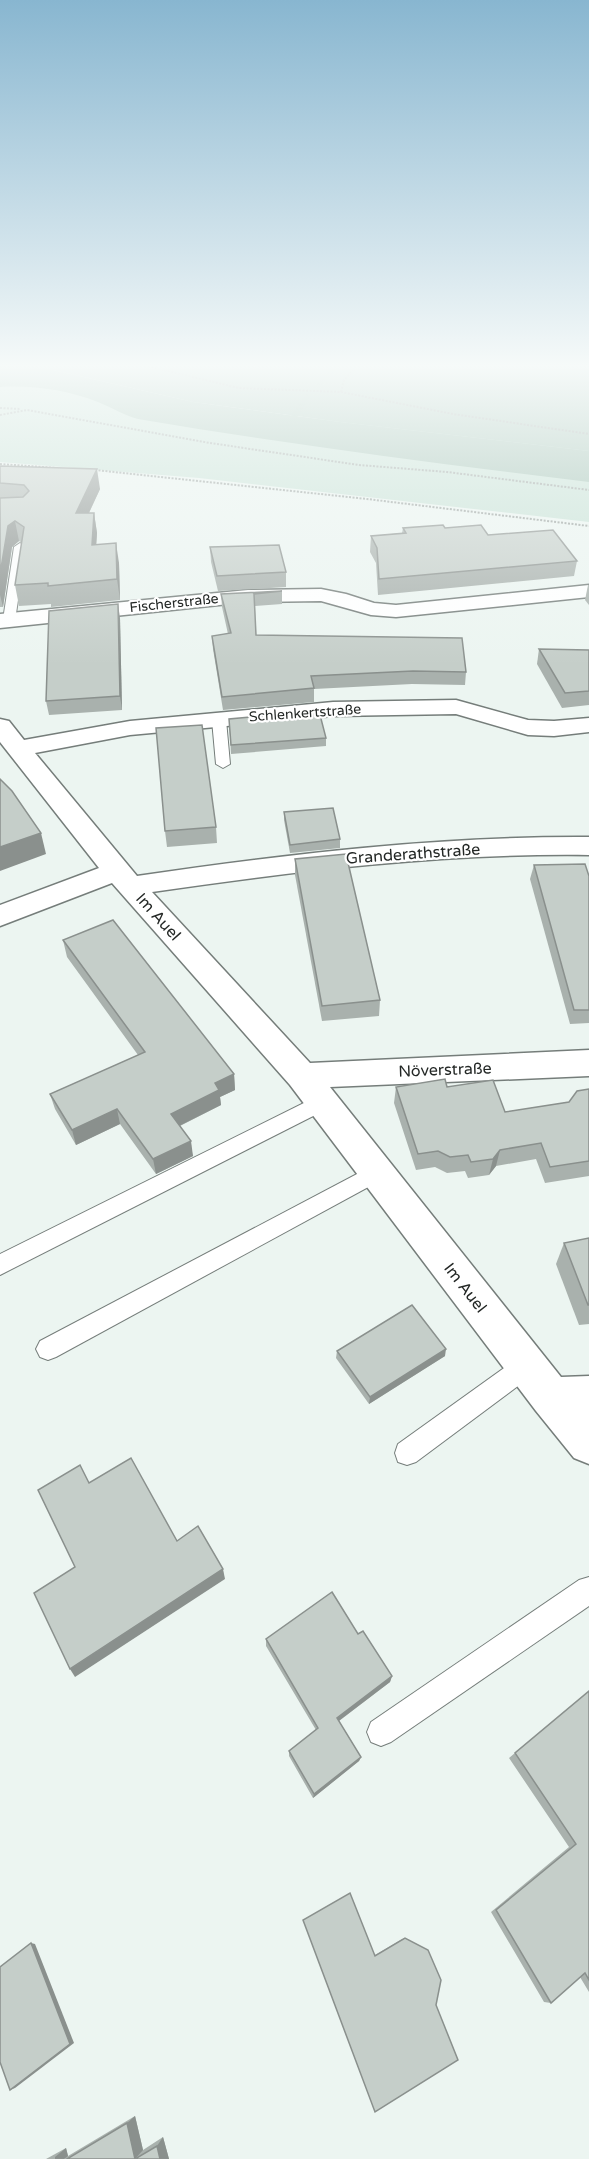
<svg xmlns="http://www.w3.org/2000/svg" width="589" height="2159" font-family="'Varela Round',sans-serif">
	<rect width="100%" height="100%" fill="#ecf5f1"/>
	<path fill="#c4e0d3" d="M 0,365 L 249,412 L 589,446 L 589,522 L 199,478 L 0,462 Z"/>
	<path fill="#9abcad" d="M 0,363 L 589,363 L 589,451 L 340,422 L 193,402 L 40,367 L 0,365 Z"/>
	<path fill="#98baab" d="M 0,365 L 40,367 L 193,402 L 340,422 L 589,451 L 589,482 C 440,464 292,445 144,420 C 128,418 113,408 98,402 C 67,390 33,385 0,387 Z"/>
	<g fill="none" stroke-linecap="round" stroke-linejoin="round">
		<g fill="#98baab" fill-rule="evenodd">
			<path d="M 335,363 L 341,363 L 320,386 L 316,386 L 316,384 Z"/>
			<path d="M 306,394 L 311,395 C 303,408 295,427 278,427 L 278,425 L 292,415 Z"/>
		</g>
		<g stroke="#757d7a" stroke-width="2">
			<g id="service">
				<path d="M 20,543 L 26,547 L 15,620 L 9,624 L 3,620 L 14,547 Z"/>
				<path d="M 219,716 L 226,720 L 230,764 L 223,768 L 216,764 L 212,720 Z"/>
				<path d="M 322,1094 L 329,1096 L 332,1102 L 329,1108 L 0,1275 L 0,1254 Z"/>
				<path d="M 376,1164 L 383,1167 L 386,1173 L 383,1179 L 56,1357 L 48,1360 L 40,1357 L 36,1349 L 40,1341 Z"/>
				<path d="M 526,1355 L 534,1358 L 538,1366 L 534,1374 L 416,1462 L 407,1465 L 398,1462 L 395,1453 L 398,1444 L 518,1358 Z"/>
				<path d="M 589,1577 L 589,1606 L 391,1742 L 381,1746 L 371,1742 L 367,1732 L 371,1722 L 579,1580 Z"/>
			</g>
		</g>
		<g stroke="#757d7a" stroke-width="3">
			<g id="minor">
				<path d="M 589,585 L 589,597 L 396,617 L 371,615 L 321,601 L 248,602 L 0,628 L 0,614 L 248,590 L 321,589 L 346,594 L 374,603 L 396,605 Z"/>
				<path d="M 456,700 L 528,720 L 554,721 L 589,718 L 589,732 L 554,736 L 528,735 L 456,714 L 333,716 L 130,735 L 35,753 L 137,876 C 286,854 438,836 589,837 L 589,855 C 443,853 296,871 152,892 L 310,1063 L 589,1050 L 589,1076 L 330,1087 L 561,1377 L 589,1376 L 589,1464 L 574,1458 L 536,1411 L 290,1085 L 112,883 L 0,926 L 0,905 L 99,868 L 0,742 L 0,719 L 9,721 L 24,740 L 130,721 L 333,702 Z"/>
			</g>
		</g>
		<g stroke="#939a97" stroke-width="2" stroke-dasharray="2 1.5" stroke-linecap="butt">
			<path d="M 134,363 L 239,388 L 341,392 L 453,414 L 589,434"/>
			<path d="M 341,392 L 344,380 L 360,363"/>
			<path d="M 0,408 L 21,409"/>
			<path d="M 0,415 L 27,410 L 210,443 L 359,465 L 447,472 L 589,490"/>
			<path d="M 0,464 L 57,468"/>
			<path d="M 95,470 L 367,499 L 589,526"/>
		</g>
		<use href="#service" fill="#fff" fill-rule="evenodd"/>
		<use href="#minor" fill="#fff" fill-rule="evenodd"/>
	</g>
	<g fill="#a9b1ad">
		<path d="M 0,466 L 100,489 L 89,513 L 94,513 L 97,533 L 96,545 L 119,563 L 120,600 L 51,607 L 51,604 L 19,606 L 15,585 L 22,543 L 19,541 L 12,547 L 3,607 L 0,607 Z"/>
		<path d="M 403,528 L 445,528 L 488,535 L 577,561 L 574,576 L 378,595 L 376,563 L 370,552 L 371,536 L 402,533 Z"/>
		<path d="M 210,547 L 286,572 L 286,587 L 218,591 L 211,562 Z"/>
		<path d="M 588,585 L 589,585 L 589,605 L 585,600 Z"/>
		<path d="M 282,591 L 282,604 L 255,606 L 256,635 L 466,672 L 465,685 L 412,684 L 314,689 L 314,702 L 223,710 L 213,649 L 212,636 L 228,634 L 222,607 L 221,594 Z"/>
		<path d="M 120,618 L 122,710 L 49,715 L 46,701 Z"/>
		<path d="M 539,649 L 589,650 L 589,705 L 562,708 L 537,664 Z"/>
		<path d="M 229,719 L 326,738 L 326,746 L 231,754 Z"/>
		<path d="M 284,812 L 340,839 L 340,848 L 290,853 L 284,820 Z"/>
		<path d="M 216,827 L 217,843 L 167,847 L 165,831 Z"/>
		<path d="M 295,859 L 380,1000 L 379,1016 L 322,1021 L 295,875 Z"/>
		<path d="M 534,865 L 589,876 L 589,1023 L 570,1024 L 530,879 Z"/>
		<path d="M 63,940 L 234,1074 L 235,1090 L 220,1097 L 221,1105 L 180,1126 L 193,1156 L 156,1174 L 120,1124 L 76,1145 L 55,1109 L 50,1094 L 138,1055 L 67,957 Z"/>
		<path d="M 396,1087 L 447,1087 L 505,1112 L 569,1102 L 589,1089 L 589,1176 L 545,1183 L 536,1159 L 496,1166 L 489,1175 L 468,1178 L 465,1171 L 447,1173 L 435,1167 L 416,1170 L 394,1103 Z"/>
		<path d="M 589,1238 L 589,1324 L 579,1325 L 556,1264 L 564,1243 Z"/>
		<path d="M 337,1351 L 445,1356 L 369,1404 L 336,1358 Z"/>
		<path d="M 358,1634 L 392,1676 L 390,1682 L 339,1721 L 361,1757 L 359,1761 L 313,1798 L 289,1756 L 289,1751 L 316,1730 L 266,1646 L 266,1639 Z"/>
		<path d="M 589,1691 L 589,1992 L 580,1977 L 551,2003 L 544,2002 L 491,1912 L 569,1847 L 509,1758 Z"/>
		<path d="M 303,1920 L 375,1955 L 402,1939 L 405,1938 L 375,2112 Z"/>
		<path d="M 135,2116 L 143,2150 L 163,2137 L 169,2159 L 46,2159 L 66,2148 L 68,2156 Z"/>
	</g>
	<g fill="#8a908d">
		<path d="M 97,469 L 100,489 L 79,534 L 76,513 Z"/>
		<path d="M 94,513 L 97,533 L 95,566 L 92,545 Z"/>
		<path d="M 15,521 L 19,541 L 12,547 L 3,607 L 0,595 L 0,574 L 8,526 Z"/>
		<path d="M 116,543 L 119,563 L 120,600 L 117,579 Z"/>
		<path d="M 118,604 L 120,618 L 122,710 L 120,696 Z"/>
		<path d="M 41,833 L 46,854 L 0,871 L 0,847 Z"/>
		<path d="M 234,1074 L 235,1090 L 220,1097 L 221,1105 L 173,1129 L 171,1114 L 215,1083 Z"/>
		<path d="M 117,1109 L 120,1124 L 76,1145 L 72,1130 Z"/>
		<path d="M 191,1141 L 193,1156 L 156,1174 L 153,1159 Z"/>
		<path d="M 500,1150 L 496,1166 L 489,1175 L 493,1159 Z"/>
		<path d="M 446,1349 L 445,1356 L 369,1404 L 370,1397 Z"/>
		<path d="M 223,1569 L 225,1579 L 75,1677 L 70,1669 Z"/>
		<path d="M 392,1676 L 390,1682 L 336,1723 L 337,1718 Z"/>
		<path d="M 361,1757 L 359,1761 L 313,1798 L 314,1794 Z"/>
		<path d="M 31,1943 L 35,1944 L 74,2043 L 15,2088 L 10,2090 Z"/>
		<path d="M 135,2116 L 143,2150 L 135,2159 L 127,2123 Z"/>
		<path d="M 163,2137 L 169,2159 L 160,2159 L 157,2146 Z"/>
		<path d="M 66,2148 L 68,2156 L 64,2159 L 55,2159 L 55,2157 Z"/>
	</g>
	<g fill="#c5cec9" stroke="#8a908d" stroke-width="1.5">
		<path d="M 0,466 L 97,469 L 76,513 L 94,513 L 92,545 L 116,543 L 117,579 L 48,586 L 48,583 L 15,585 L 24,527 L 15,521 L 8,526 L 0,574 L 0,498 L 23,497 L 29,491 L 24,485 L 0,483 Z"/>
		<path d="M 443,525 L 445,528 L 481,525 L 488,535 L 553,530 L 577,561 L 379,579 L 377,548 L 371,536 L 406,533 L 403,528 Z"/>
		<path d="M 279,545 L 286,572 L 217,576 L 210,547 Z"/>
		<path d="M 282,591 L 254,594 L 256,635 L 462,638 L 466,672 L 413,671 L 311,676 L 314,688 L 222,697 L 212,636 L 231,633 L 221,594 Z"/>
		<path d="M 118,604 L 120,696 L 46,701 L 49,611 Z"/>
		<path d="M 539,649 L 589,650 L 589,691 L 565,693 Z"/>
		<path d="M 319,711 L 326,738 L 231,745 L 229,719 Z"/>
		<path d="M 202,725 L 216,827 L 165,831 L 156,728 Z"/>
		<path d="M 0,779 L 12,791 L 41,833 L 0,847 Z"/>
		<path d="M 333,808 L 340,839 L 290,845 L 284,812 Z"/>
		<path d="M 346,854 L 380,1000 L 322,1006 L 295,859 Z"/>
		<path d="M 585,864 L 589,876 L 589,1010 L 574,1010 L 534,865 Z"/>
		<path d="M 113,920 L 234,1074 L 215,1083 L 219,1090 L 171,1114 L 191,1141 L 153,1159 L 117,1109 L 72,1130 L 50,1094 L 145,1052 L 63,940 Z"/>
		<path d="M 445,1079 L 447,1087 L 493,1080 L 505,1112 L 569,1102 L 577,1091 L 589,1089 L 589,1161 L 550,1167 L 541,1143 L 500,1150 L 493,1159 L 471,1162 L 468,1155 L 450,1157 L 438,1151 L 418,1154 L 396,1087 Z"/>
		<path d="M 589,1238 L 589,1305 L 588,1305 L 564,1243 Z"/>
		<path d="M 412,1305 L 446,1349 L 370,1397 L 337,1351 Z"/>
		<path d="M 131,1458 L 177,1541 L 198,1526 L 223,1569 L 70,1669 L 34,1593 L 75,1567 L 38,1490 L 80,1465 L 89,1483 Z"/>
		<path d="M 332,1592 L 358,1634 L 363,1631 L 392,1676 L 337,1718 L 361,1757 L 314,1794 L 289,1751 L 318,1728 L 266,1639 Z"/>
		<path d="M 589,1691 L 589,1980 L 585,1973 L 551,2003 L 496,1910 L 576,1844 L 515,1753 Z"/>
		<path d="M 350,1893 L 375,1956 L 405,1938 L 428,1950 L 441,1980 L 436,2005 L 458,2060 L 375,2112 L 303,1920 Z"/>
		<path d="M 31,1943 L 70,2044 L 10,2090 L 0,2062 L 0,1967 Z"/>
		<path d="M 127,2123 L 135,2159 L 67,2159 Z"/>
		<path d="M 157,2146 L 160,2159 L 135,2159 Z"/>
	</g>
	<linearGradient id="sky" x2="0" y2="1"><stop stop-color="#88b6d0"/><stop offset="0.55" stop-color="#f6faf9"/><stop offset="1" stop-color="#f6faf9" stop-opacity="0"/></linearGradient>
	<rect width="589" height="665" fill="url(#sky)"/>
	<g text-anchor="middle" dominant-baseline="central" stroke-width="4.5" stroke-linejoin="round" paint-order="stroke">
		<g font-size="14" fill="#242826" stroke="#fff">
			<text transform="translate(174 603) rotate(-6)">Fischerstraße</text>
			<text transform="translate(305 713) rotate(-4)">Schlenkertstraße</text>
		</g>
		<g font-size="16" fill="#242826" stroke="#fff">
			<text transform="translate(413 854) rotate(-4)">Granderathstraße</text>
			<text transform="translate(158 917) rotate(48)">Im Auel</text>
			<text transform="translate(445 1070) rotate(-2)">Növerstraße</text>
			<text transform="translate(465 1288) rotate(52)">Im Auel</text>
		</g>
	</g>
</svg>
